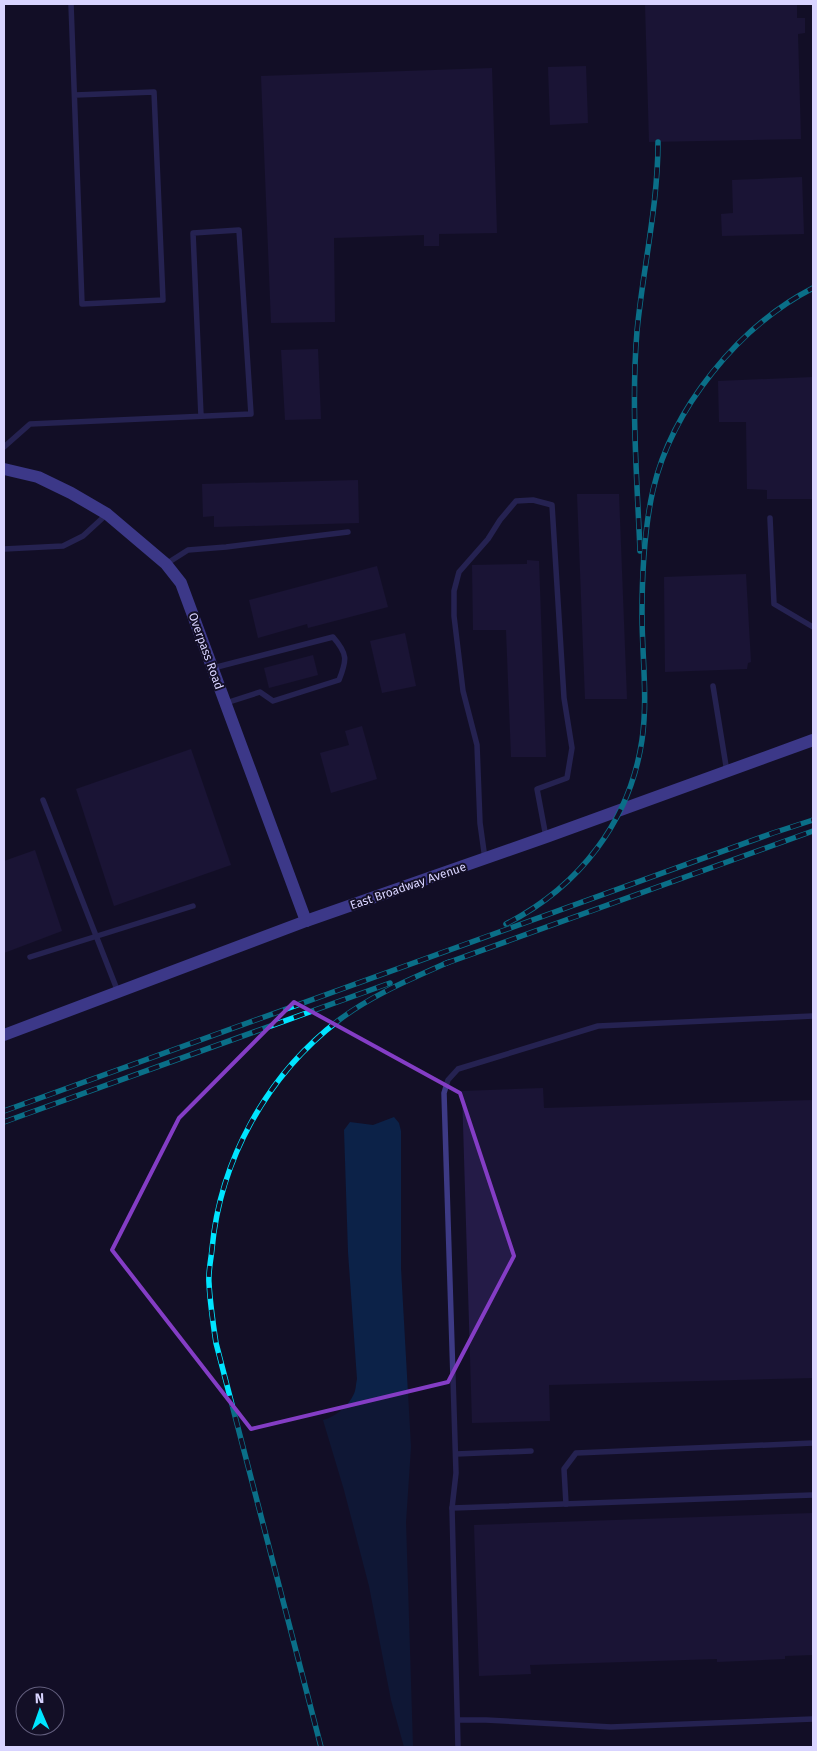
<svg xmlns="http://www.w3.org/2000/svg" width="817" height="1751" font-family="'Fira Sans',sans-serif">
	<rect width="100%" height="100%" fill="#130f26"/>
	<path fill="#0c2248" d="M 394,1117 L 399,1123 L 401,1131 L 401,1268 L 411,1447 L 406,1522 L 413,1747 L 404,1747 L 391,1700 L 369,1586 L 344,1490 L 323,1420 C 336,1417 351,1404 355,1391 C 356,1387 356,1383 357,1379 L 348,1252 L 344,1130 L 350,1122 L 373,1125 Z"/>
	<g fill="#241b47">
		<path d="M 645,4 L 797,4 L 797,18 L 805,18 L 805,33 L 798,34 L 801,139 L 649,142 Z"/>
		<path d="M 586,66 L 588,123 L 550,125 L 548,67 Z"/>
		<path d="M 492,68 L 497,233 L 439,234 L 439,246 L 424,246 L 424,235 L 334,238 L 335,322 L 271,323 L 261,76 Z"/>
		<path d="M 802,177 L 804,234 L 722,236 L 721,214 L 733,213 L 732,180 Z"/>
		<path d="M 318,349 L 321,419 L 285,420 L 281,350 Z"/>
		<path d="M 813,377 L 813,499 L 767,499 L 767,490 L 747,489 L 746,422 L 719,422 L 718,381 Z"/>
		<path d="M 358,480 L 359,523 L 214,527 L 214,516 L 203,517 L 202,484 Z"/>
		<path d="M 577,494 L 619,494 L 627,699 L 585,699 Z"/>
		<path d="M 527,560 L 539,561 L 546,757 L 511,757 L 506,630 L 473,630 L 472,565 L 527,564 Z"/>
		<path d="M 377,566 L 388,607 L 308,628 L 307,624 L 258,638 L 249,600 Z"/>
		<path d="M 746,574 L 751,662 L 748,663 L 747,669 L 665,672 L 664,577 Z"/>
		<path d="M 405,633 L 416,686 L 382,693 L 370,641 Z"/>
		<path d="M 313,655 L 318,675 L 269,688 L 264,668 Z"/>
		<path d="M 362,726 L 377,779 L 331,793 L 320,753 L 349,745 L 345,731 Z"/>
		<path d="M 191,749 L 231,865 L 114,906 L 76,789 Z"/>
		<path d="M 35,850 L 62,931 L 4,953 L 4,861 Z"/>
		<path d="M 543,1088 L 544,1108 L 813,1100 L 813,1378 L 549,1385 L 550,1421 L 472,1423 L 462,1091 Z"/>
		<path d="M 813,1513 L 813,1655 L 785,1656 L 785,1659 L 717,1662 L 717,1659 L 530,1665 L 531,1674 L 479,1676 L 474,1525 Z"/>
	</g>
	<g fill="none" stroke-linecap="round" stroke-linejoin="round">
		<g stroke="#3d3a85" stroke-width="5.5">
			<path d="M 71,4 L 82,304 L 163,300 L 154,92 L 75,95"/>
			<path d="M 4,447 L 30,424 L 251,414 L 239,230 L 193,233 L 201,416"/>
			<path d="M 770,518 L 774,604 L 813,627"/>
			<path d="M 4,549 L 63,546 L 83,536 L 107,514"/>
			<path d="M 166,564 L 188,550 L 226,547 L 348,532"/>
			<path d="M 213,668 L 333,637 C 348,654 347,660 339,680 L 273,701 L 260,692 L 226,703"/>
			<path d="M 713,686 L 727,772"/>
			<path d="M 43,800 L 118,992"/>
			<path d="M 485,859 L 480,823 L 477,745 L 463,691 L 454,616 L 454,591 L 459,572 L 488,539 L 500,520 L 516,501 L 533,500 L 552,505 L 564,698 L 572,748 L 567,778 L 537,789 L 546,837"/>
			<path d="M 30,957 L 193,906"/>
			<path d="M 456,1454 L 531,1451"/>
			<path d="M 566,1504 L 564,1469 L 576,1453 L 813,1443"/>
			<path d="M 452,1508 L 813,1495"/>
			<path d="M 458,1720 L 486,1720 L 611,1727 L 813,1719"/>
			<path d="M 458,1747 L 452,1508 L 456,1473 L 444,1093 L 448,1080 L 458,1069 L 598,1026 L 813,1016"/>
		</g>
		<g stroke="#6f6bff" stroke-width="12">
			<path d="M 4,469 L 38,477 L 71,493 L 107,514 L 166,564 L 181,583 L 306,921"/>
			<path d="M 4,1035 L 306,921 L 546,837 L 813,740"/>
		</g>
		<g stroke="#00e5ff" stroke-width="5.5">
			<g id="rail">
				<path d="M 640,551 C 637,478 631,404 637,331 C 643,268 658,206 658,142"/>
				<path d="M 506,924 C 579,887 630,821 642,740 C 648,698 642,656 642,615 C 642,574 644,530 653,490 C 672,408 739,326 813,288"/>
				<path d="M 444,964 L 813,831"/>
				<path d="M 4,1111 L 773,833 L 813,820"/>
				<path d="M 4,1122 L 390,983"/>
				<path d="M 321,1747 L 216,1343 C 213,1323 210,1303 209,1283 C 208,1272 211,1260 212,1249 C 220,1160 267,1075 339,1020 C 372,995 411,979 449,962"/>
			</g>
		</g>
		<use href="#rail" stroke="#130f26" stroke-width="4" stroke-dasharray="11" stroke-linecap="butt"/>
	</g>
	<path d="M0 0H817V1751H0ZM 294,1002 L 460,1093 L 514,1256 L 448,1382 L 251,1429 L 112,1250 L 179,1118 Z" fill="#130f26" fill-opacity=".55" fill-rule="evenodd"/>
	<path fill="none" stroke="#843dc5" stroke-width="4" stroke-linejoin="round" d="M 294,1002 L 460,1093 L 514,1256 L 448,1382 L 251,1429 L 112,1250 L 179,1118 Z"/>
	<g text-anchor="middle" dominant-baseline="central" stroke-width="4" stroke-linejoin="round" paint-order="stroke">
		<g font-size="12" fill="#d9d4ff" stroke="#130f26">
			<text transform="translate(206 651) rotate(70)">Overpass Road</text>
			<text transform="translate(408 886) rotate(-19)">East Broadway Avenue</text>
		</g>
	</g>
	<rect width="817" height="1751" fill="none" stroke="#d9d4ff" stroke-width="10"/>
	<g transform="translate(40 1711) rotate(358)"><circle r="24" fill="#130f26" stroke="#625e7d"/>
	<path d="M0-4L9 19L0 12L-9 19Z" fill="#00e5ff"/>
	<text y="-8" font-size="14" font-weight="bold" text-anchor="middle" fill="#d9d4ff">N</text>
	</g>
</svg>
